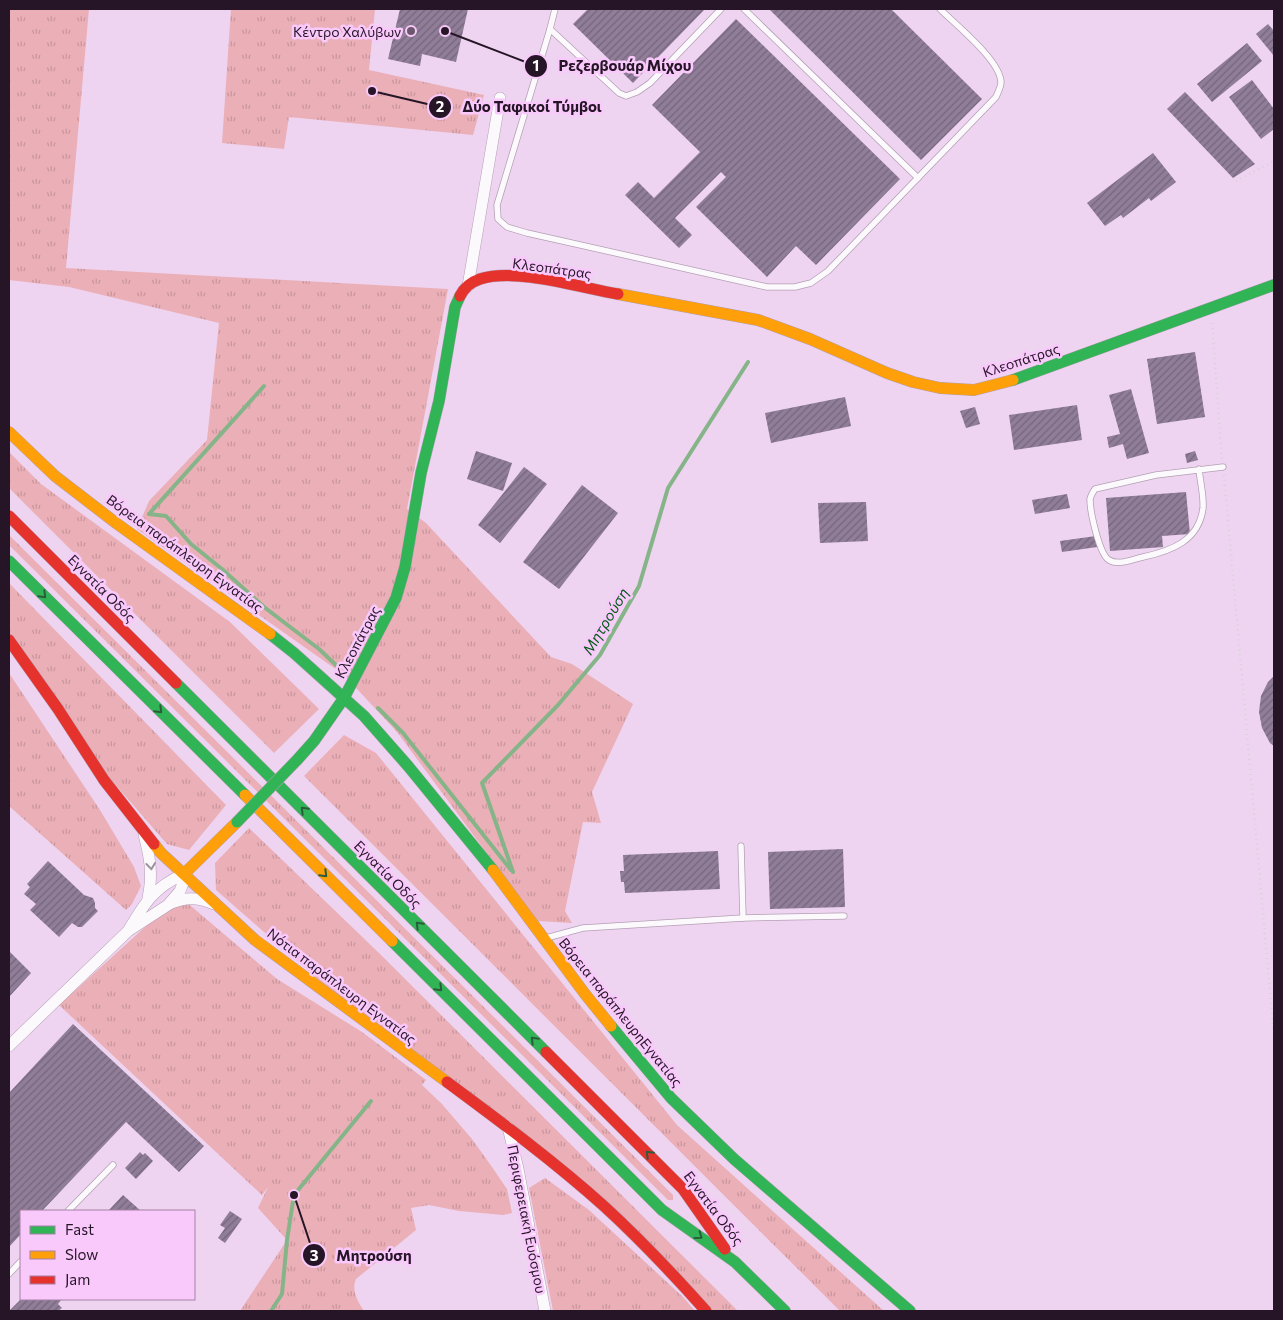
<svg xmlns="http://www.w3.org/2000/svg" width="1283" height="1320" font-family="Commissioner,sans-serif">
	<defs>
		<pattern id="grass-tufts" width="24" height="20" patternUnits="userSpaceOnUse" patternTransform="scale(1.25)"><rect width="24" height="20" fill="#ebafb7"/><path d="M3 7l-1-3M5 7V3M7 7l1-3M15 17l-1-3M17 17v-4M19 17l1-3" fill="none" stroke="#c9969d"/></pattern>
		<pattern id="building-hatch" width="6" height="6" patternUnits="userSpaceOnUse" patternTransform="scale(1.25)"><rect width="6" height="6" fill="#907d98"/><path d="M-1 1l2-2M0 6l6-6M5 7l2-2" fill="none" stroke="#75657c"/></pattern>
	</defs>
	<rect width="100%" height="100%" fill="#eed4f0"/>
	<g fill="url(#grass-tufts)">
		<path d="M 9,9 L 89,9 L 66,268 L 448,289 L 407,509 L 426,523 L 551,657 L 572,664 L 633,704 L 592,792 L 601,823 L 583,822 L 565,911 L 572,923 L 537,921 L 397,732 L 344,675 L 137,529 L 149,501 L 207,440 L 219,323 L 69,287 L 9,280 Z"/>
		<path d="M 231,9 L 375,9 L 369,70 L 484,95 L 473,135 L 289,117 L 284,149 L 222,143 Z"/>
		<path d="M 9,452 L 41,484 L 230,622 L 319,709 L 274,753 L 9,488 Z"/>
		<path d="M 9,535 L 673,1195 L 673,1200 L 668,1200 L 9,545 Z"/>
		<path d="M 9,583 L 226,805 L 189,850 L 167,844 L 100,767 L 9,634 Z"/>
		<path d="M 9,673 L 100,810 L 134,867 L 141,886 L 132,904 L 126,910 L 9,806 Z"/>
		<path d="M 344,735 L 376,753 L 677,1125 L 884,1311 L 840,1311 L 304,776 Z"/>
		<path d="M 249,828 L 379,953 L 738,1311 L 703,1311 L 629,1221 L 326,986 L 216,890 L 215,863 Z"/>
		<path d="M 185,901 L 277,979 L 362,1032 L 426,1080 L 422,1085 L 441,1103 L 472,1139 L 492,1167 L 507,1189 L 512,1213 L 503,1215 L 459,1211 L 429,1205 L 411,1208 L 416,1230 L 356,1279 C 351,1290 358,1302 364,1311 L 240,1311 L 287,1240 L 258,1208 L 268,1187 L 262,1195 L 59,1005 L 165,909 Z"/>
		<path d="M 545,1178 L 589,1210 L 683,1297 L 695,1311 L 553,1311 L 529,1188 Z"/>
	</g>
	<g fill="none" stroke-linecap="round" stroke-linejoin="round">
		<g stroke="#86b489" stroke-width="4">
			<path d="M 149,514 L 166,516 L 191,544 L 222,569 L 264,607 L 319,649 L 338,667"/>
			<path d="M 149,514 L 264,386"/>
			<path d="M 378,708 L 403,733 L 511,870"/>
			<path d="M 513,872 L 482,783 L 558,705 L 600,655 L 639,586 L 668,488 L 748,362"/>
			<path d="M 271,1311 L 282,1294 L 287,1240 L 294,1195 L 371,1101"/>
		</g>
	</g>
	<g fill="url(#building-hatch)">
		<path d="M 400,9 L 468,9 L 456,62 L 422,54 L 420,66 L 388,59 Z"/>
		<path d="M 588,9 L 705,9 L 633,83 L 573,24 Z"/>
		<path d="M 769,9 L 891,9 L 982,99 L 921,160 Z"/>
		<path d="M 736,19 L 900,179 L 816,265 L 796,246 L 767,277 L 696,207 L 726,177 L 721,172 L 675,218 L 692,235 L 679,248 L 625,195 L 638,182 L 654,198 L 700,152 L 652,105 Z"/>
		<path d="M 1268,24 L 1274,31 L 1274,56 L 1256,34 Z"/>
		<path d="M 1247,43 L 1262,61 L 1212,102 L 1197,84 Z"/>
		<path d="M 1252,80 L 1274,109 L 1274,129 L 1261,139 L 1229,97 Z"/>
		<path d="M 1185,92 L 1255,164 L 1233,178 L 1167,109 Z"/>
		<path d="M 1153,153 L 1176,182 L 1151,201 L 1149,198 L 1123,218 L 1121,215 L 1105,226 L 1087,203 Z"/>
		<path d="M 1195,352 L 1205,417 L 1157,424 L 1147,359 Z"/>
		<path d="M 1131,389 L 1149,453 L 1127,459 L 1123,444 L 1109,448 L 1107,437 L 1120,434 L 1109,395 Z"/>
		<path d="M 845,397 L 851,426 L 771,443 L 765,413 Z"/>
		<path d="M 1077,405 L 1082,440 L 1014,450 L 1009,415 Z"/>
		<path d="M 975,407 L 980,424 L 966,428 L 960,411 Z"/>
		<path d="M 476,451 L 512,463 L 503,491 L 467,479 Z"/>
		<path d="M 1195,451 L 1198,460 L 1187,463 L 1185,454 Z"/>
		<path d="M 524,467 L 547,484 L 500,543 L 478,525 Z"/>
		<path d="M 582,485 L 618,513 L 559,589 L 523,562 Z"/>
		<path d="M 1186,492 L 1190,534 L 1162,536 L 1163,547 L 1110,551 L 1106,498 Z"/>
		<path d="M 1067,494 L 1070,508 L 1035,514 L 1032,500 Z"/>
		<path d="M 866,502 L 868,541 L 820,543 L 818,503 Z"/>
		<path d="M 1096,536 L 1097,547 L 1062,552 L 1060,541 Z"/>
		<path d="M 1274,676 L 1274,746 L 1270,743 L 1262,728 L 1259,712 L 1261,696 L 1268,682 Z"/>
		<path d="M 843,849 L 845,907 L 770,909 L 768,852 Z"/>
		<path d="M 718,851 L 720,889 L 625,893 L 624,882 L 621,882 L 620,871 L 624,871 L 623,855 Z"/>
		<path d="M 48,861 L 84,895 L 93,898 L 95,903 L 95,908 L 98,911 L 82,927 L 78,927 L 72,923 L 59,937 L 30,910 L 36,904 L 24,894 L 30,887 L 27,884 Z"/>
		<path d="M 9,951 L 31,973 L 9,997 Z"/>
		<path d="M 73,1024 L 204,1146 L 179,1172 L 126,1122 L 42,1211 L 21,1211 L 21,1234 L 9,1247 L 9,1093 Z"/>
		<path d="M 140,1152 L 143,1155 L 145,1153 L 153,1161 L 136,1179 L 125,1168 Z"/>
		<path d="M 123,1195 L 141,1211 L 108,1211 Z"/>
		<path d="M 230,1211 L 242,1219 L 225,1243 L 218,1238 L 225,1228 L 220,1225 Z"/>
		<path d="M 21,1299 L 62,1299 L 58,1304 L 62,1308 L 58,1311 L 9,1311 Z"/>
	</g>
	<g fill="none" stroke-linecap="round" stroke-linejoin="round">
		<g stroke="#b39fb4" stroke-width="7">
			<g id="lane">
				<path d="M 721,9 L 650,83 L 637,92 L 626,96 L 619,93 L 550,29 L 497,205 L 498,219 L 507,227 L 527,233 L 767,287 L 795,287 L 811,283 L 828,271 L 996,97 C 998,92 1001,87 1001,82 C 1000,60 956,25 940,9"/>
				<path d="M 744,9 L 918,178"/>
				<path d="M 550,29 L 555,9"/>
				<path d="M 1199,469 C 1200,481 1204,496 1203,508 C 1199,541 1171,551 1143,557 C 1133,559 1118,566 1109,560 C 1099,554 1090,511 1090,499 C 1091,495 1093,492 1095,489 L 1156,475 L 1223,467"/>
				<path d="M 741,846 L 743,918"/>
				<path d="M 546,938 L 583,928 L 743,918 L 844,916"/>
				<path d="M 68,1211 L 113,1165"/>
				<path d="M 9,1274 L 21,1261"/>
			</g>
		</g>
		<g stroke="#b39fb4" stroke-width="12">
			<g id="street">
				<path d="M 468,286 L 500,98"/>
				<path d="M 144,835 C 150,857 153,875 148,898"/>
				<path d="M 169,904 C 185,897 198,897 214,904"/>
				<path d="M 9,1046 L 128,931 L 168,905 L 180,891 L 183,883 L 184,874 C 154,887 144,904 128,931"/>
				<path d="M 508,1127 L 518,1169 L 545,1311"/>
			</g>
		</g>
		<g stroke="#b39fb4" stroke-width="12">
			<g id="fast">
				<path d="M 1013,380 L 1274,285"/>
				<path d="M 9,561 L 245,795"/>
				<path d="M 270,634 L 294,653 L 364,716 L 408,766 L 493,870"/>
				<path d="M 176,683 L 546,1052"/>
				<path d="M 297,760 L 314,741 L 344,698 L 396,598 L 405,567 L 421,473 L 439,401 L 455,307 L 460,296"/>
				<path d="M 392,941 L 662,1210 L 735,1262 L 785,1311"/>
				<path d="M 611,1026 L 671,1098 L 734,1159 L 910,1311"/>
			</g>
		</g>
		<g stroke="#b39fb4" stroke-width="12">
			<g id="slow">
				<path d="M 618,294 L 758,320 L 810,339 L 887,373 L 913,382 L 940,388 L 974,390 L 1013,380"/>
				<path d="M 9,432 L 55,476 L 116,523 L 270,634"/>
				<path d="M 245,795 L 392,941"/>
				<path d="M 154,844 L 161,853 L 255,940 L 447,1082"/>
				<path d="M 493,870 L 585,994 L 611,1026"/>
				<path d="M 184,874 L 237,822"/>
			</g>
		</g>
		<g stroke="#b39fb4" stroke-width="12">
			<g id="jam">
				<path d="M 460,296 C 464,288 471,282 480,279 C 514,267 582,288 618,294"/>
				<path d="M 9,516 L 176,683"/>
				<path d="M 9,640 L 58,709 L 104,780 L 154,844"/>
				<path d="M 546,1052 L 683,1189 L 725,1249"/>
				<path d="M 447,1082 C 501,1122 555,1162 605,1207 C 641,1240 674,1275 706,1311"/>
			</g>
		</g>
		<g stroke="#d8d1d8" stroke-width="2.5" stroke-dasharray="1 4" stroke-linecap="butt">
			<path d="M 1236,181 L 1274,161"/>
			<path d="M 1212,323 L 1222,459"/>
			<path d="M 1224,475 L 1274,1037"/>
		</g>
		<use href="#lane" stroke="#fcf9fd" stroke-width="5.5"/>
		<use href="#street" stroke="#fcf9fd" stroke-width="11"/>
		<use href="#fast" stroke="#30b455" stroke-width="11"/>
		<use href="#slow" stroke="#ff9f0a" stroke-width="11"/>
		<use href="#jam" stroke="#e5322d" stroke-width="11"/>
		<g stroke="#b39fb4" stroke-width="12" stroke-linecap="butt">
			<path id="fast-bridge" d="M 237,822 L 297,760"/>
		</g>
		<use href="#fast-bridge" stroke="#30b455" stroke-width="11"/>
	</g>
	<defs><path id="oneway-chevron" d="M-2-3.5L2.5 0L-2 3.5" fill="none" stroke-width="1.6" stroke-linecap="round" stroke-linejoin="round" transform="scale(1.25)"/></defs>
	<g stroke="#2a5d3c">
		<use href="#oneway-chevron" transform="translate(43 595) rotate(45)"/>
		<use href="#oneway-chevron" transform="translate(159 710) rotate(45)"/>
		<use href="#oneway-chevron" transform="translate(304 810) rotate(-135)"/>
		<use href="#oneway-chevron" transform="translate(324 874) rotate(45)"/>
		<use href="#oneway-chevron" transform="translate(419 925) rotate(-135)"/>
		<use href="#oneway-chevron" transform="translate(439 988) rotate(45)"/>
		<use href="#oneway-chevron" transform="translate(534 1040) rotate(-135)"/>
		<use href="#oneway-chevron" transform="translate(649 1154) rotate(-135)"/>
		<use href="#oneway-chevron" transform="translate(699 1236) rotate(36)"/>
	</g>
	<use stroke="#9c929d" href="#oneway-chevron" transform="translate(151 866) rotate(84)"/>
	<circle fill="#6c586d" stroke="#f9c9fb" stroke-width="2" cx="411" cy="31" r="5"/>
	<g text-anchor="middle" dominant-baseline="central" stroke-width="5" stroke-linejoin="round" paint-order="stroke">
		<g font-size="14" fill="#261527" stroke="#f9c9fb" text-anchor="end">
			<text x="401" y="31">Κέντρο Χαλύβων</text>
		</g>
		<g font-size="14" fill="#261527" stroke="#f9c9fb">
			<text transform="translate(552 268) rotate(8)">Κλεοπάτρας</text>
			<text transform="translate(1021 360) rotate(-18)">Κλεοπάτρας</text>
			<text transform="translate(185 553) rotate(36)">Βόρεια παράπλευρη Εγνατίας</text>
			<text transform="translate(102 588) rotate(45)">Εγνατία Οδός</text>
			<text transform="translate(357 642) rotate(-62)">Κλεοπάτρας</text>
			<text transform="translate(388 874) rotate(45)">Εγνατία Οδός</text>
			<text transform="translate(342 986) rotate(37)">Νότια παράπλευρη Εγνατίας</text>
			<text transform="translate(621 1012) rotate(51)">Βόρεια παράπλευρηΕγνατίας</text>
			<text transform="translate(714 1208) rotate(53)">Εγνατία Οδός</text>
			<text transform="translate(527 1219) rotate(79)">Περιφερειακή Ευόσμου</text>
		</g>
		<g font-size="15" font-style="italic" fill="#015d15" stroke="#f9c9fb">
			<text transform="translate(605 621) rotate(-59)">Μητρούση</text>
		</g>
	</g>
	<path fill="none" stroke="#261527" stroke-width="2" d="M445 31L536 66M372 91L440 107M294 1195L314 1255"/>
	<g fill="#261527" stroke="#f9c9fb" stroke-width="2">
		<circle cx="445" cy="31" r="5"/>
		<circle cx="372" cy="91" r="5"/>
		<circle cx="294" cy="1195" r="5"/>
		<circle cx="536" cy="66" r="12"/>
		<circle cx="440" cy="107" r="12"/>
		<circle cx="314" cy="1255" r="12"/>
	</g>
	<g font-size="15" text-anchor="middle" font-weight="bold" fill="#fff">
		<text x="536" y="71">1</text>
		<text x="440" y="112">2</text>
		<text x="314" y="1261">3</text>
	</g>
	<g font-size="15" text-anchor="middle" font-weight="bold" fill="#261527" stroke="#f9c9fb" stroke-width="5" stroke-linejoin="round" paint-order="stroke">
		<text x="625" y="71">Ρεζερβουάρ Μίχου</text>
		<text x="532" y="112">Δύο Ταφικοί Τύμβοι</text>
		<text x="374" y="1261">Μητρούση</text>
	</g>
	<rect width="1283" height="1320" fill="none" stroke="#261527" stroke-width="20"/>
	<rect x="20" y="1210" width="175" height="90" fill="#f9c9fb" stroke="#a581a6"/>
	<rect x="30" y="1226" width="25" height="8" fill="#30b455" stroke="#a581a6"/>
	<text x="65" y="1235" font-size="15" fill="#261527">Fast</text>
	<rect x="30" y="1251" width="25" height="8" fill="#ff9f0a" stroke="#a581a6"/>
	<text x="65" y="1260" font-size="15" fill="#261527">Slow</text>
	<rect x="30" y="1276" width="25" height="8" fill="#e5322d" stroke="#a581a6"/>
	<text x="65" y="1285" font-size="15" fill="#261527">Jam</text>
</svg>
